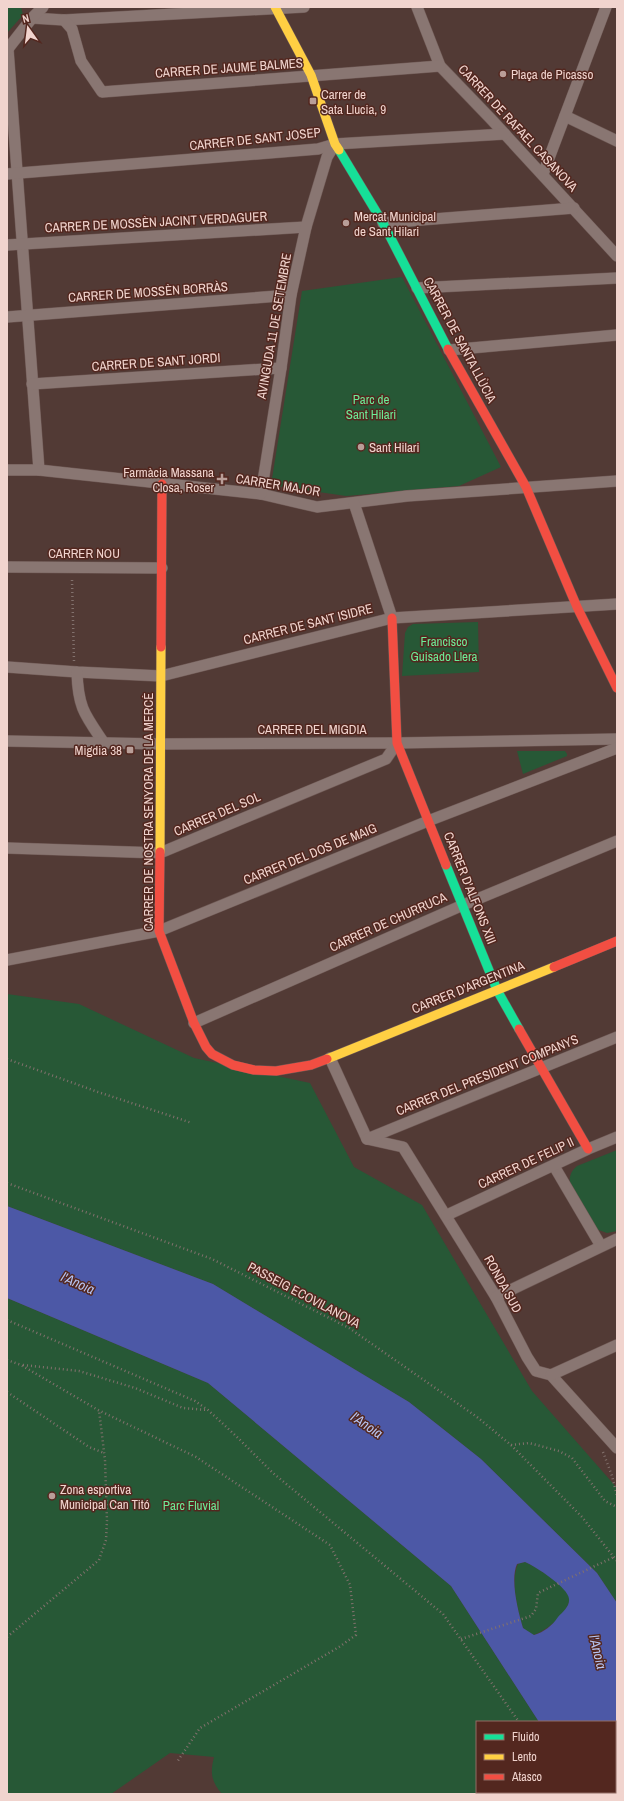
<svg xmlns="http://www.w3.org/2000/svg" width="624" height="1801" font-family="'Archivo Narrow',sans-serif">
	<rect width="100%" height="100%" fill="#523a35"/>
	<g fill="#275836">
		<path d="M 7,7 L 21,7 L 23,15 L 7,33 Z"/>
		<path d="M 402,277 L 501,467 L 459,486 L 346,496 L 271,485 L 302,291 Z"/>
		<path d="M 478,622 L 479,672 L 402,676 L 405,633 L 408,627 L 413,624 Z"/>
		<path d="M 517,751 L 565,751 L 567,754 L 567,756 L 523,774 Z"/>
		<path d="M 7,994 L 79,1004 L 194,1058 L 310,1083 L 354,1167 L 422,1205 L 532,1391 L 617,1488 L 617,1603 L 597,1573 L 481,1459 L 409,1402 L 213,1284 L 7,1206 Z"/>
		<path d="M 617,1150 L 617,1231 L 607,1233 L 596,1229 L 570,1184 C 569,1176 571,1171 577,1166 Z"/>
		<path d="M 7,1298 L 208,1383 L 451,1586 L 539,1722 L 477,1722 L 477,1792 L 581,1792 L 582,1794 L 222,1794 C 211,1781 210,1773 214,1757 L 170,1753 L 111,1794 L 7,1794 Z"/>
		<path d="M 525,1562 C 535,1566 566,1586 569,1596 C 573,1610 545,1632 533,1635 L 523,1628 C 518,1611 510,1580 518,1564 Z"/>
	</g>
	<path fill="#4c58a6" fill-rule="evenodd" d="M 7,1206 L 213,1284 L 409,1402 L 481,1459 L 597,1573 L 617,1603 L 617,1794 L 582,1794 L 581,1792 L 615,1792 L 615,1722 L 539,1722 L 451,1586 L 208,1383 L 7,1298 ZM 525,1562 C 535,1566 569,1588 569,1599 C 570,1606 563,1612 558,1617 C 552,1626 544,1632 534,1635 L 523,1628 C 518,1611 510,1580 517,1564 Z"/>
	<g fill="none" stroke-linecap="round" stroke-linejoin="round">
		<g stroke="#6e5854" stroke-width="12">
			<g id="street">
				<path d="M 417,7 L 440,66 L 490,118 L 617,256"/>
				<path d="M 32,18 L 64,20 L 304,7"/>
				<path d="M 64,20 L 72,29 L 81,61 L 102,92 L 440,66"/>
				<path d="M 8,49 L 39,470"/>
				<path d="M 7,50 L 32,18 L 43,7"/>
				<path d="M 565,116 L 617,141"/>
				<path d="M 7,174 L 318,149 L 335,144 L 505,134"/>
				<path d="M 543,174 L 606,7"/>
				<path d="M 383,223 L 574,208"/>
				<path d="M 7,245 L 306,227"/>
				<path d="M 417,288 L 617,278"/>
				<path d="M 7,317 L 291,295"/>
				<path d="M 449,350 L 617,335"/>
				<path d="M 32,384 L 281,368"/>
				<path d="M 7,470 L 39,470 L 261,494 L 317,507 L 407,496 L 617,481"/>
				<path d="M 261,494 L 281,368 L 291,295 L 306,227 L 327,157 L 335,144"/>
				<path d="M 354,503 L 392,618"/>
				<path d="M 7,567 L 162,568"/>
				<path d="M 7,667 L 77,672 L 161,676 L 392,618 L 617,604"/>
				<path d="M 77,672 C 78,708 85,715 104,743"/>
				<path d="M 7,741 L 160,744 L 397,743 L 617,739"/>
				<path d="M 7,848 L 160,853 L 386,759 L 397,743"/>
				<path d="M 7,960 L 159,931 L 428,821 L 617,748"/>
				<path d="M 194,1023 L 463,905 L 617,841"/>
				<path d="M 330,1058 L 367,1139"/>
				<path d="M 367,1139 L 403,1147 L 496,1297 L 527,1357 L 536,1371 L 551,1375 L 617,1448"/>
				<path d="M 367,1139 L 617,1037"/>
				<path d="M 554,1166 L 601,1246"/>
				<path d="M 447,1215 L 588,1149 L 617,1137"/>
				<path d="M 496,1297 L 617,1239"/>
				<path d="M 551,1375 L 617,1345"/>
			</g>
		</g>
		<g stroke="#6e5854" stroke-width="10">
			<g id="fast">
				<path d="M 339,150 L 383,223 L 448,349"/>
				<path d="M 446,865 L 497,990 L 519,1029"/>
			</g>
		</g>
		<g stroke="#6e5854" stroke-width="10">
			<g id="slow">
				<path d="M 275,7 L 311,75 L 335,144 L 339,150"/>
				<path d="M 160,852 L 161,647"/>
				<path d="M 327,1059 L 554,967"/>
			</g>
		</g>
		<g stroke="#6e5854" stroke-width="10">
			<g id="jam">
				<path d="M 448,349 L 526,487 L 577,607 L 617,688"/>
				<path d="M 392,618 L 397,743 L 446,865"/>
				<path d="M 161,647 L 162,484"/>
				<path d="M 160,852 L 159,931 L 194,1023 L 206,1047 L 212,1054 L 233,1065 L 254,1070 L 276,1071 L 311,1065 L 327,1059"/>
				<path d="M 554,967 L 617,941"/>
				<path d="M 519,1029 L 588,1149"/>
			</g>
		</g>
		<g stroke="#82716d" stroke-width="2.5" stroke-dasharray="1 3" stroke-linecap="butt">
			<path d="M 72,580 L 74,661"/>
			<path d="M 7,1059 L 98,1092 L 192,1123"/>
			<path d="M 7,1183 L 212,1259 L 349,1328 L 477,1417 L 511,1445 L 582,1517 L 617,1561"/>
			<path d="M 7,1320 L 195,1401 L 208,1410 L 236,1436 L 273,1473 L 443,1614 L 519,1722"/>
			<path d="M 7,1360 L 21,1365 L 98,1410 L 196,1457 L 330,1545 L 350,1585 L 356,1635 L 339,1647 L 200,1728 L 177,1762"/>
			<path d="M 23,1365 L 79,1371 L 135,1388 L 183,1408 L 207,1410"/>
			<path d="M 7,1392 L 89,1447 L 104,1453"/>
			<path d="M 511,1445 L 529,1443 L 559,1451 L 572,1458 L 605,1501 L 617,1507"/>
			<path d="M 603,1452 L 612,1476 L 617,1496"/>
			<path d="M 7,1637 L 99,1560 L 106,1540 L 107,1521 L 105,1460 L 99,1410"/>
			<path d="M 461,1639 L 531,1616 L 536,1609 L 538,1593 L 614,1557"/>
			<path d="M 559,1792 L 560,1794"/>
		</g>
		<use href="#street" stroke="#897672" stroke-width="11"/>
		<use href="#fast" stroke="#16e098" stroke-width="9"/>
		<use href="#slow" stroke="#ffcf43" stroke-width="9"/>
		<use href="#jam" stroke="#f24e42" stroke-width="9"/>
	</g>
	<g fill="#b99e98" stroke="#53271f" stroke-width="1.5">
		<circle cx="503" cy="74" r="4"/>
		<rect x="309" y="97" width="8" height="8" rx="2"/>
		<circle cx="346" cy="223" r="4"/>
		<circle cx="361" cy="447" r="4"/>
		<path d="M220 473h4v4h4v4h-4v4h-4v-4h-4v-4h4z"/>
		<rect x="126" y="746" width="8" height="8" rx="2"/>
		<circle cx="52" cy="1496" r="4"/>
	</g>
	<g text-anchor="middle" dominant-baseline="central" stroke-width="3" stroke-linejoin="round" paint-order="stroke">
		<g font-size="13" fill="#f1d4ce" stroke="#53271f">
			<text transform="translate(229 68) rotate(-4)">CARRER DE JAUME BALMES</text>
			<text transform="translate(518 128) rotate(47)">CARRER DE RAFAEL CASANOVA</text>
			<text transform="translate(255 139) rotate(-6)">CARRER DE SANT JOSEP</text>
			<text transform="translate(156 222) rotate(-3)">CARRER DE MOSSÈN JACINT VERDAGUER</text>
			<text transform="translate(148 292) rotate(-4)">CARRER DE MOSSÈN BORRÀS</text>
			<text transform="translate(274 326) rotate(-80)">AVINGUDA 11 DE SETEMBRE</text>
			<text transform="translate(460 340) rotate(62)">CARRER DE SANTA LLÙCIA</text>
			<text transform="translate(156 362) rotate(-4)">CARRER DE SANT JORDI</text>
			<text transform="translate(278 485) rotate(9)">CARRER MAJOR</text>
			<text x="84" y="553">CARRER NOU</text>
			<text transform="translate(308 624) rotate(-14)">CARRER DE SANT ISIDRE</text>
			<text x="312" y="729">CARRER DEL MIGDIA</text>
			<text transform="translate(148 812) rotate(-90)">CARRER DE NOSTRA SENYORA DE LA MERCÈ</text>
			<text transform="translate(217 814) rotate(-23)">CARRER DEL SOL</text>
			<text transform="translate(310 854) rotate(-22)">CARRER DEL DOS DE MAIG</text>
			<text transform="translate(470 888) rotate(68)">CARRER D'ALFONS XIII</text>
			<text transform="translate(388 922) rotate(-24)">CARRER DE CHURRUCA</text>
			<text transform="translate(468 987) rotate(-22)">CARRER D'ARGENTINA</text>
			<text transform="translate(487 1075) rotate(-22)">CARRER DEL PRESIDENT COMPANYS</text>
			<text transform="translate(526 1163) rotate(-25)">CARRER DE FELIP II</text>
			<text transform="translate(503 1284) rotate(61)">RONDA SUD</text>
			<text transform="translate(304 1295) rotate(28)">PASSEIG ECOVILANOVA</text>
		</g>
		<g font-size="13" fill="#f1d4ce" stroke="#53271f" text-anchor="start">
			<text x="511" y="74">Plaça de Picasso</text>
			<text x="321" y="94">Carrer de<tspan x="321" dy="15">Sata Llucia, 9</tspan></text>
			<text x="354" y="216">Mercat Municipal<tspan x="354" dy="15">de Sant Hilari</tspan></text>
			<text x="369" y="447">Sant Hilari</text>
			<text x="214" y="472" text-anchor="end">Farmàcia Massana<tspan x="214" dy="15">Closa, Roser</tspan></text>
			<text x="122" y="750" text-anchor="end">Migdia 38</text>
			<text x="60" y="1489">Zona esportiva<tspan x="60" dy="15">Municipal Can Titó</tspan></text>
		</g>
		<g font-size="13" fill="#6ced98" stroke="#53271f">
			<text x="371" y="399">Parc de<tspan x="371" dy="15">Sant Hilari</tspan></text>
			<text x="444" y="641">Francisco<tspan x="444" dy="15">Guisado Llera</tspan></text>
			<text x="191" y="1505">Parc Fluvial</text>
		</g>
		<g font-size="14" font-style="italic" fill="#b7c4f2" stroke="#53271f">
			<text transform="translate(78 1283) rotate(24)">l'Anoia</text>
			<text transform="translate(367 1425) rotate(34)">l'Anoia</text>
			<text transform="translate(598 1652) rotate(76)">l'Anoia</text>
		</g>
	</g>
	<rect width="624" height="1801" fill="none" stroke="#f1d4ce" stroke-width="16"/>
	<rect x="476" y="1721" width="140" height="72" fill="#53271f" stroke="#926c65"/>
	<rect x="484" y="1734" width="20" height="6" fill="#16e098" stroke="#926c65"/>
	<text x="512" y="1741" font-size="12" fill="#f1d4ce">Fluido</text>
	<rect x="484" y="1754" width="20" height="6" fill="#ffcf43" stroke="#926c65"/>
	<text x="512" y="1761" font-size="12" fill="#f1d4ce">Lento</text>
	<rect x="484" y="1774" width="20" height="6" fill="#f24e42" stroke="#926c65"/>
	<text x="512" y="1781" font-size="12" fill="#f1d4ce">Atasco</text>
	<g transform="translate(28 28) rotate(346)" stroke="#53271f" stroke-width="3" paint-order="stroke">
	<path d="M0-3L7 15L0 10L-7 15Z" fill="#f1d4ce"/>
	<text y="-6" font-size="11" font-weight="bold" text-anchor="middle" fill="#f1d4ce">N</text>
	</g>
</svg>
